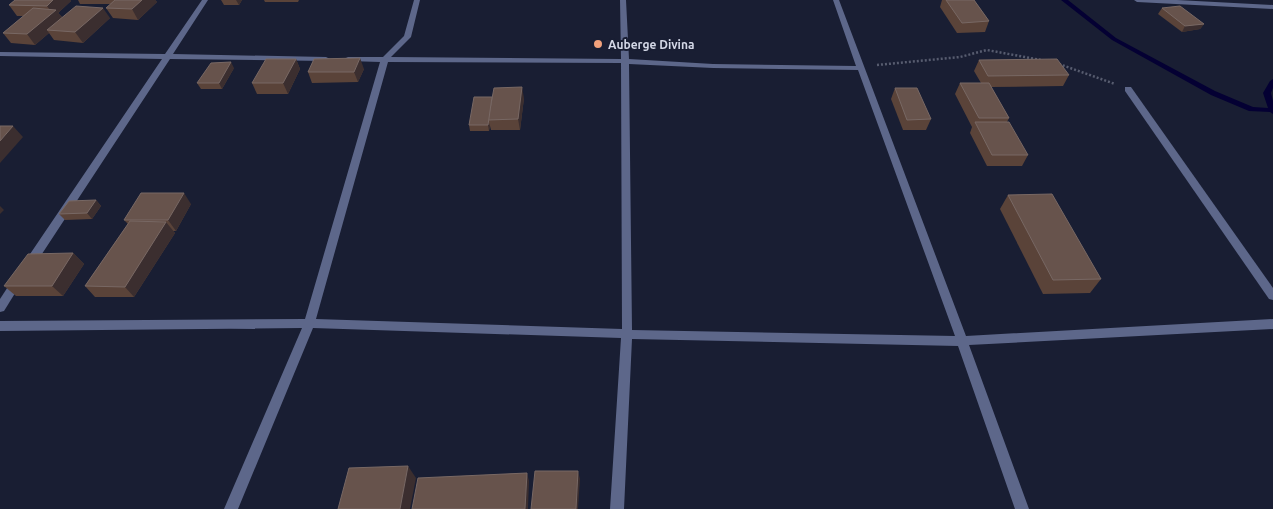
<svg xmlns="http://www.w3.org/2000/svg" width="1273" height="509" font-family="Ubuntu,sans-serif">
	<rect width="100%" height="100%" fill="#191e33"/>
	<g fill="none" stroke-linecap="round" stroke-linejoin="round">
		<path fill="#040033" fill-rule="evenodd" d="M 1061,0 L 1068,0 L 1116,38 L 1215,91 L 1253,107 L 1268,108 L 1263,93 L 1270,81 L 1273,79 L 1273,88 L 1271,93 L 1273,101 L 1273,114 L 1270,112 L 1249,111 L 1211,95 L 1112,40 Z"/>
		<g stroke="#575c6f" stroke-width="2.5" stroke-dasharray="2 2" stroke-linecap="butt">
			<path d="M 1059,64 L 1115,84"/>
			<path d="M 877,65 L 960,57 L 987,50 L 1041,60"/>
		</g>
		<g fill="#5d678a" fill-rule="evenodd">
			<path d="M 202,0 L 208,0 L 173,54 L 326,57 L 330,59 L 326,61 L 170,59 L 34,266 L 26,266 L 25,263 L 26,260 L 162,59 L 0,56 L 0,52 L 165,54 Z"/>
			<path d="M 414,0 L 420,0 L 411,37 L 391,57 L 621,59 L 620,0 L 626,0 L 629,59 L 713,64 L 856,66 L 833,0 L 839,0 L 966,336 L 1273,319 L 1273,329 L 969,345 L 1029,509 L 1015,509 L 958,346 L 632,339 L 624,509 L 610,509 L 621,338 L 313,328 L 238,509 L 224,509 L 302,328 L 0,331 L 0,321 L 305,319 L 380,62 L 348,61 L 344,59 L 348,57 L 383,57 L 404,36 ZM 388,62 L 621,63 L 622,329 L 316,319 ZM 629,64 L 713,68 L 858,70 L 955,336 L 632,330 Z"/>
			<path d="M 1134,0 L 1177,0 L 1273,5 L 1273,9 L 1137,2 Z"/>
			<path d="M 1125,87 L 1131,87 L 1273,288 L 1273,300 L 1269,299 L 1125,91 Z"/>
			<path d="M 17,278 L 21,279 L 22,282 L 4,311 L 0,312 L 0,299 L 13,279 Z"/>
		</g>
	</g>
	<g fill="#5a4339">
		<path d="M 15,0 L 70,0 L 71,1 L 58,13 L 62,17 L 110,18 L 83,43 L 54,40 L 49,33 L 35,45 L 11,43 L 3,33 L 24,16 L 17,16 L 9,5 Z"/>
		<path d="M 78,0 L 155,0 L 157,2 L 138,20 L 113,18 L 106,8 L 111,4 L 80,4 Z"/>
		<path d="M 221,0 L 242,0 L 239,5 L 224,5 Z"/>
		<path d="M 264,0 L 299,0 L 298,2 L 265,2 Z"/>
		<path d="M 942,0 L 974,0 L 989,21 L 985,32 L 957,33 L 940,7 Z"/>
		<path d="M 1162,8 L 1204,24 L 1200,29 L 1182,32 L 1158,14 Z"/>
		<path d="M 296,59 L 300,69 L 288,94 L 257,94 L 252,83 Z"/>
		<path d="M 979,60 L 1069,75 L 1063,86 L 991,87 L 1009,118 L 1007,122 L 1028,155 L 1022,166 L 987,166 L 970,133 L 972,127 L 955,94 L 960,83 L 981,83 L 974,71 Z"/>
		<path d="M 234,68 L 222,89 L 201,89 L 197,83 Z"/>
		<path d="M 364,69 L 358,82 L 312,83 L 308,72 Z"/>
		<path d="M 895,88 L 931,119 L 926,130 L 903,130 L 891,99 Z"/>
		<path d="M 524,98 L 520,130 L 491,130 L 490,126 L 489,131 L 470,131 L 469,125 Z"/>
		<path d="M 1008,195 L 1101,279 L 1090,293 L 1043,294 L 1000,209 Z"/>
		<path d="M 96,200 L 101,206 L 92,219 L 65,220 L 59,214 Z"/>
		<path d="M 191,204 L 176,231 L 173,231 L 175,233 L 134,297 L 95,297 L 85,286 L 128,224 L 124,220 Z"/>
		<path d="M 73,253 L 84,264 L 63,296 L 16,296 L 4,286 Z"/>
	</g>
	<g fill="#3b2e2f">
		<path d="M 53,0 L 70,0 L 71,1 L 58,13 L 64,20 L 47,30 L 49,33 L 35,45 L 27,34 L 52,13 L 47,6 Z"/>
		<path d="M 142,0 L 155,0 L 157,2 L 138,20 L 132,9 Z"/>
		<path d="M 236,0 L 242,0 L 239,5 Z"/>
		<path d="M 103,8 L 110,18 L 83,43 L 75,32 Z"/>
		<path d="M 1204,24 L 1200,29 L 1182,32 L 1185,26 Z"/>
		<path d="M 360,58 L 364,69 L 358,82 L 354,72 Z"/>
		<path d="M 296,59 L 300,69 L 288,94 L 283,83 Z"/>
		<path d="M 231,62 L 234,68 L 222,89 L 219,83 Z"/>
		<path d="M 522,87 L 524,98 L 520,130 L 518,119 Z"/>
		<path d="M 488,120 L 490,126 L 489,131 L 488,125 Z"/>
		<path d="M 13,126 L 23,137 L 0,163 L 0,141 Z"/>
		<path d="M 184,193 L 191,204 L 176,231 L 168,220 Z"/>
		<path d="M 96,200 L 101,206 L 92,219 L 87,213 Z"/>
		<path d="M 0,206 L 4,210 L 0,214 Z"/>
		<path d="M 166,222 L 175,233 L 134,297 L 125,287 Z"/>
		<path d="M 73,253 L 84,264 L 63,296 L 52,286 Z"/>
		<path d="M 408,466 L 416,478 L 410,509 L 400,509 Z"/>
		<path d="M 578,471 L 580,479 L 578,509 L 576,509 Z"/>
		<path d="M 527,473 L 529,481 L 528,509 L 525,509 Z"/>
	</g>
	<g fill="#67534c" stroke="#786864">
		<path d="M 15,0 L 53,0 L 47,6 L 9,5 Z"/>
		<path d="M 115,0 L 142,0 L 132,9 L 106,8 Z"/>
		<path d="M 946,0 L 974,0 L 989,21 L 962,23 Z"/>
		<path d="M 76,6 L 103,8 L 75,32 L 47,30 Z"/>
		<path d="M 1180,6 L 1204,24 L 1185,26 L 1162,8 Z"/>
		<path d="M 33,8 L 56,10 L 27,34 L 3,33 Z"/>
		<path d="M 360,58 L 354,72 L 308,72 L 314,59 Z"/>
		<path d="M 266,59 L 296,59 L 283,83 L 252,83 Z"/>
		<path d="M 1057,59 L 1069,75 L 988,76 L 979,60 Z"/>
		<path d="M 231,62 L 219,83 L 197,83 L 211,63 Z"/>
		<path d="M 960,83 L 989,83 L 1009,118 L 979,118 Z"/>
		<path d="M 522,87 L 518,119 L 488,120 L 494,88 Z"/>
		<path d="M 895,88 L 917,88 L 931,119 L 907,120 Z"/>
		<path d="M 474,97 L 492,97 L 488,125 L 469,125 Z"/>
		<path d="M 975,122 L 1009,122 L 1028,155 L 992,155 Z"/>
		<path d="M 0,126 L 13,126 L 0,141 Z"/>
		<path d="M 141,193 L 184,193 L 168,220 L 124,220 Z"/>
		<path d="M 1052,194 L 1101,279 L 1053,280 L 1008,195 Z"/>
		<path d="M 96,200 L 87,213 L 59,214 L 69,201 Z"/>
		<path d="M 130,221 L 166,222 L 125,287 L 85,286 Z"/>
		<path d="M 73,253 L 52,286 L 4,286 L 28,254 Z"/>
		<path d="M 408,466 L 400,509 L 338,509 L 349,468 Z"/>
		<path d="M 535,471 L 578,471 L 576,509 L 531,509 Z"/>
		<path d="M 527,473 L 525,509 L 412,509 L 418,478 Z"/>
	</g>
	<circle fill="#f1a17c" stroke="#191e33" stroke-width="2" cx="598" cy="44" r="5"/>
	<g text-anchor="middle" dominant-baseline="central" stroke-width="4" stroke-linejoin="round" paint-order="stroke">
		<g font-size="12" font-weight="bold" fill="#d3d7e6" stroke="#191e33" text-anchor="start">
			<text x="608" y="44">Auberge Divina</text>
		</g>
	</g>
</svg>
